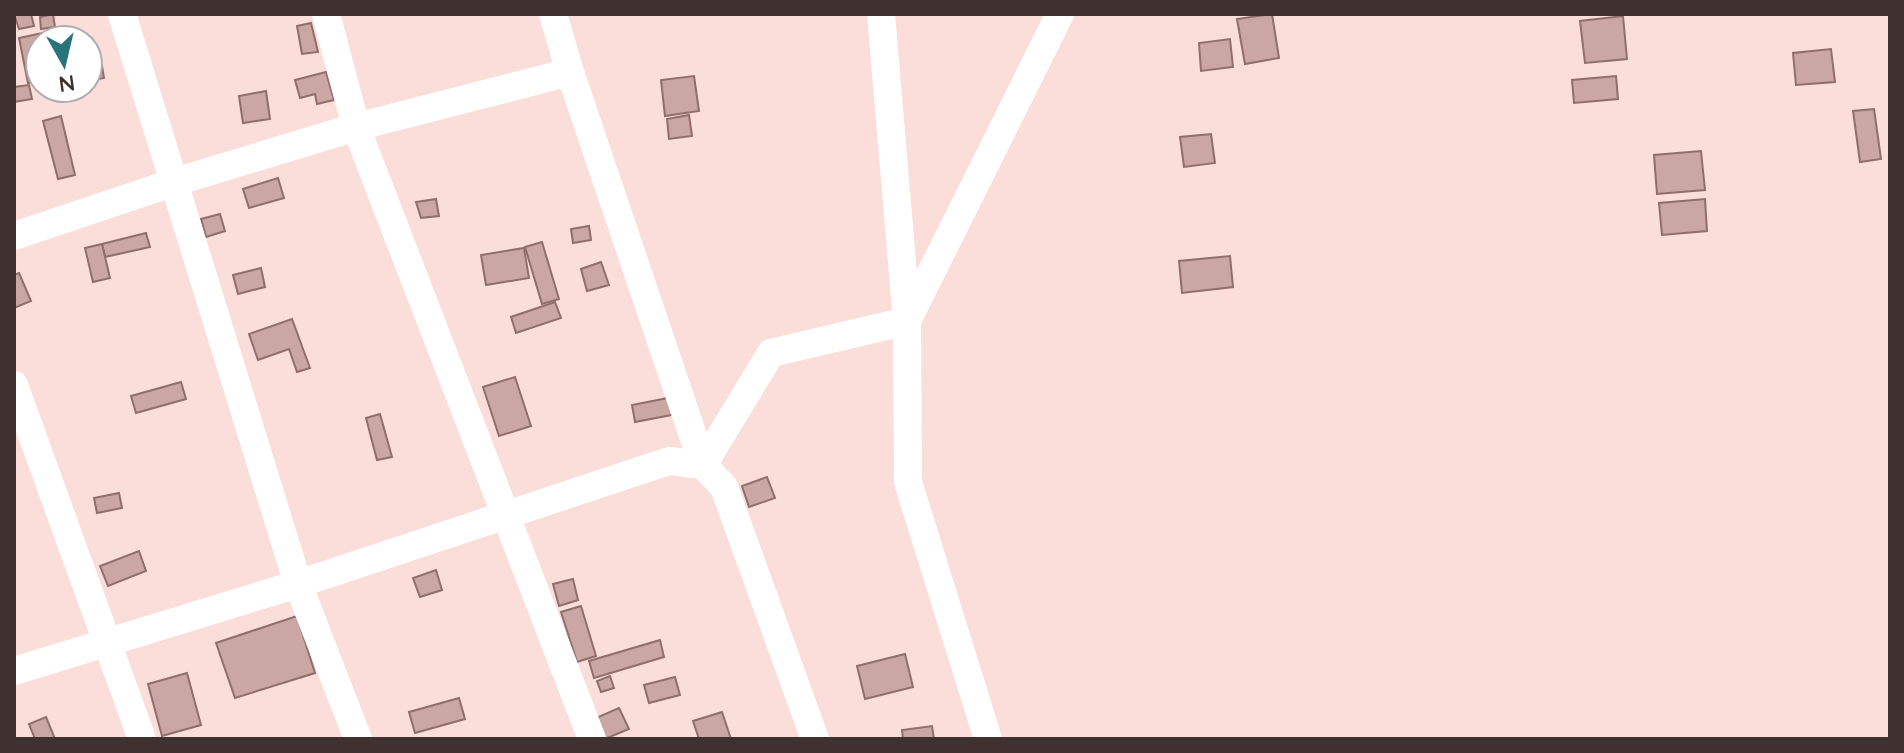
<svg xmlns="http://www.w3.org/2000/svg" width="1904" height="753" font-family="Quicksand,sans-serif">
	<rect width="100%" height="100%" fill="#fbddd9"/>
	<g fill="#caa7a3" stroke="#8f6e6b" stroke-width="2">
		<path d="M 14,14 L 31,14 L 34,26 L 19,29 Z"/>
		<path d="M 53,14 L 55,27 L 41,29 L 40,17 Z"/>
		<path d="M 1272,14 L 1279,58 L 1245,64 L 1237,19 Z"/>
		<path d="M 1623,16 L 1627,59 L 1585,63 L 1580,21 Z"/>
		<path d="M 311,23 L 318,52 L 302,54 L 297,26 Z"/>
		<path d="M 52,31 L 53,40 L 40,40 L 40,81 L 28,83 L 19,38 Z"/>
		<path d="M 1230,39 L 1233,67 L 1201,71 L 1199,43 Z"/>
		<path d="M 1831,49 L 1835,82 L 1796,85 L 1793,53 Z"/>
		<path d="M 102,66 L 104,78 L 88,81 L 88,69 Z"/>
		<path d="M 326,72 L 334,100 L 317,104 L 315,94 L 300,98 L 295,80 Z"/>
		<path d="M 694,76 L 699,111 L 665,116 L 661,80 Z"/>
		<path d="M 1616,76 L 1618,99 L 1574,103 L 1572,80 Z"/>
		<path d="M 29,85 L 32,99 L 14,102 L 14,87 Z"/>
		<path d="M 266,91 L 270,119 L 243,123 L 239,96 Z"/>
		<path d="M 1874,109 L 1881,159 L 1860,162 L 1853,111 Z"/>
		<path d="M 689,115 L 692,136 L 669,139 L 667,119 Z"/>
		<path d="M 61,116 L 75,175 L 58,179 L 43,121 Z"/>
		<path d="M 1211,134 L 1215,163 L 1184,167 L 1180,137 Z"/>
		<path d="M 1701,151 L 1705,190 L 1657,194 L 1654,155 Z"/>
		<path d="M 278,178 L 284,198 L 249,208 L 243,189 Z"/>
		<path d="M 436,199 L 439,216 L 421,218 L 416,202 Z"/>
		<path d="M 1705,199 L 1707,231 L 1662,235 L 1659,203 Z"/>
		<path d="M 220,214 L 225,231 L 206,237 L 201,219 Z"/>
		<path d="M 589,226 L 591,240 L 573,243 L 571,229 Z"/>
		<path d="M 146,233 L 150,247 L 105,257 L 102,244 Z"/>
		<path d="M 542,242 L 559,299 L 542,304 L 525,247 Z"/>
		<path d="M 102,244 L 110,278 L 93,282 L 85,248 Z"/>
		<path d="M 524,248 L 529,278 L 486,285 L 481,255 Z"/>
		<path d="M 1230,256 L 1233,287 L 1182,293 L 1179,261 Z"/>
		<path d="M 601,262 L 609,285 L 587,291 L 581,269 Z"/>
		<path d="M 261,268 L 265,287 L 238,294 L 233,275 Z"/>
		<path d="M 19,273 L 31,301 L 14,308 L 14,275 Z"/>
		<path d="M 555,302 L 561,318 L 516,333 L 511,317 Z"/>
		<path d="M 292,319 L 310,368 L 297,372 L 289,349 L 258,360 L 249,334 Z"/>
		<path d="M 515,377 L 531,426 L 499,436 L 483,387 Z"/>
		<path d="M 181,382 L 186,399 L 136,413 L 131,396 Z"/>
		<path d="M 673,397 L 677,414 L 635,422 L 632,405 Z"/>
		<path d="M 380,414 L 392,457 L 377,460 L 366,418 Z"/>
		<path d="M 767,477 L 775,498 L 749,507 L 742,486 Z"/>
		<path d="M 119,493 L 122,508 L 97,513 L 94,498 Z"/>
		<path d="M 139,551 L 146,571 L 108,586 L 100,566 Z"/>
		<path d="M 436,570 L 442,590 L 420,597 L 413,578 Z"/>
		<path d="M 573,579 L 578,600 L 559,606 L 553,584 Z"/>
		<path d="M 581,606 L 596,656 L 577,662 L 561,612 Z"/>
		<path d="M 297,616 L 315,673 L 235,698 L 216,643 Z"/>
		<path d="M 660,640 L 664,657 L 594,678 L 589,661 Z"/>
		<path d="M 905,654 L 913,687 L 865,699 L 857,666 Z"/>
		<path d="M 187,673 L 201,725 L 162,736 L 148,684 Z"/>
		<path d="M 610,676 L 614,688 L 601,692 L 597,681 Z"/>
		<path d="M 675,677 L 680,695 L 649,703 L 644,685 Z"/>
		<path d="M 459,698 L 465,719 L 415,733 L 409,712 Z"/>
		<path d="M 619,708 L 629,729 L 605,739 L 596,718 Z"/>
		<path d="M 722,712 L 731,739 L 699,739 L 693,721 Z"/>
		<path d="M 46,717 L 55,739 L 35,739 L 29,724 Z"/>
		<path d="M 932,726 L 934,739 L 903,739 L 902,730 Z"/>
	</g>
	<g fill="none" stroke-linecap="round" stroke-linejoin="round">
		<g stroke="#fff" stroke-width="28">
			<path d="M 122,14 L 298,584 L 358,739"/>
			<path d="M 326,14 L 356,127 L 592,739"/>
			<path d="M 553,14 L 570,72 L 703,465"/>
			<path d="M 881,14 L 907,321 L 908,482 L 988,739"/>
			<path d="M 14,236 L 175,182 L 356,127 L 570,72"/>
			<path d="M 14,385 L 142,739"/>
			<path d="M 703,465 L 771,353 L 907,321 L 1060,14"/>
			<path d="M 14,671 L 298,584 L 669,461 L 703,465 L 724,487 L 815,739"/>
		</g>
	</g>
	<rect width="1904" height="753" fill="none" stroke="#3f3130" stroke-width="32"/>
	<g transform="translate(64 64) rotate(172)"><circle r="38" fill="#ffffff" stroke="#b2adac" stroke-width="2"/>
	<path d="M0-6L14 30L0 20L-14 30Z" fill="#2b737c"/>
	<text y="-12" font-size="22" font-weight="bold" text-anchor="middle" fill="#3f3130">N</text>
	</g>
</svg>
